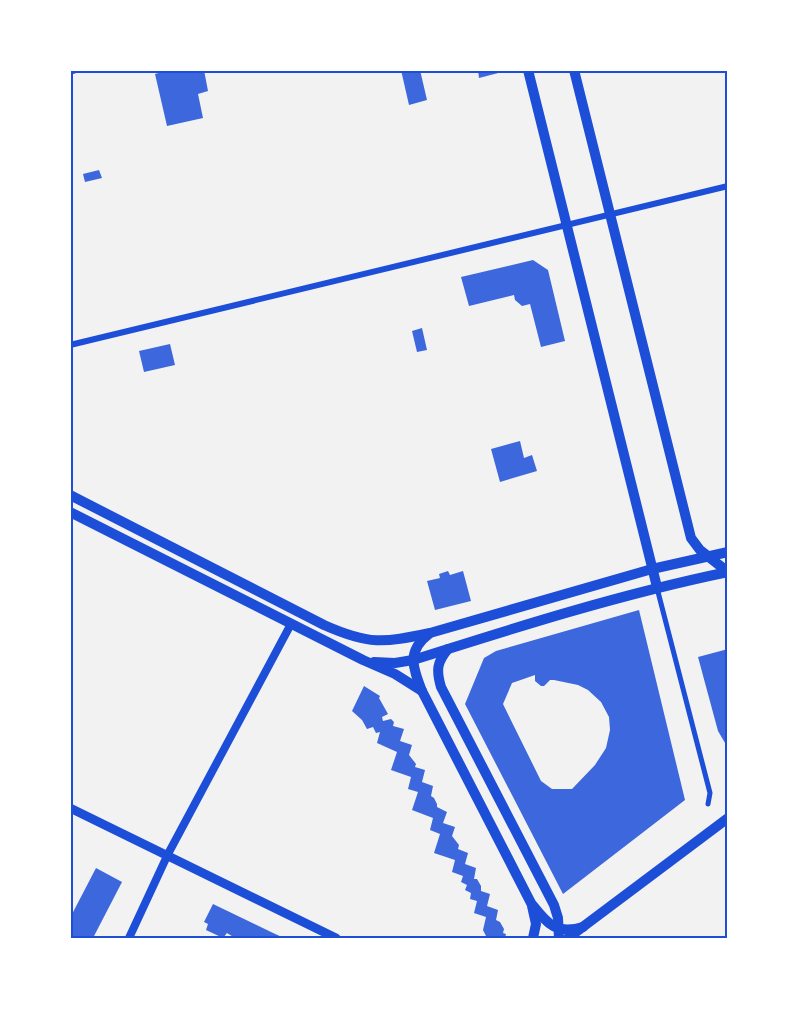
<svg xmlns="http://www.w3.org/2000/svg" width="798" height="1009" font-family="Arial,sans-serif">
	<rect width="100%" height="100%" fill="#f2f2f2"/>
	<g fill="#3d67dc" fill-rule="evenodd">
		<path d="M 169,70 L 204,70 L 208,91 L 198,94 L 203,118 L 167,126 L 155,74 Z"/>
		<path d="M 401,70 L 420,70 L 427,100 L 409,105 Z"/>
		<path d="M 478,70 L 506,70 L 506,71 L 479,78 Z"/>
		<path d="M 99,170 L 102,178 L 85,182 L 83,174 Z"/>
		<path d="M 533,260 L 548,270 L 565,341 L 541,347 L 530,304 L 522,306 L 515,300 L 514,295 L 469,306 L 461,277 Z"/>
		<path d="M 422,328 L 427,350 L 417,352 L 412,331 Z"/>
		<path d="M 170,344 L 175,365 L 144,372 L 139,351 Z"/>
		<path d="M 520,441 L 524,458 L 532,455 L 537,471 L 500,482 L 491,449 Z"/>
		<path d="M 448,571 L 450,575 L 463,571 L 471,601 L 435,610 L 427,581 L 440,578 L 439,574 Z"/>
		<path d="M 639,610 L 685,800 L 563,894 L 465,704 L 484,658 L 496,651 ZM 535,675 L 535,681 L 541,686 L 544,686 L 550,680 L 554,680 L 578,685 L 588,690 L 601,702 L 609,717 L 610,730 L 606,748 L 595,765 L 572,789 L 552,789 L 541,781 L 503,704 L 512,683 Z"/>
		<path d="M 728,649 L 728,748 L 718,731 L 698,657 Z"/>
		<path d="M 364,686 L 380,696 L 379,698 L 388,714 L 382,717 L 383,721 L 391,719 L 394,722 L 393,726 L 404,729 L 400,741 L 412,745 L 409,755 L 416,764 L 415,767 L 425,770 L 422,782 L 433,786 L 431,796 L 434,798 L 437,804 L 437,807 L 447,812 L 443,823 L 455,827 L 452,836 L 459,845 L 458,849 L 468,853 L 465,864 L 476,868 L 474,879 L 477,879 L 481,886 L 481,891 L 490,894 L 487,906 L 498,910 L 496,920 L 500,922 L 504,929 L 503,933 L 506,934 L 505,938 L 487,938 L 483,930 L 486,917 L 474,913 L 477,901 L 470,899 L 471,893 L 465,890 L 467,885 L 461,882 L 463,876 L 452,872 L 455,860 L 434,853 L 440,834 L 430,830 L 433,818 L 412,810 L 418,792 L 408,789 L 411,777 L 391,770 L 397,752 L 377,743 L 380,732 L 376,733 L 373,727 L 367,729 L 362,720 L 352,711 Z"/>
		<path d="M 96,868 L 122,882 L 93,938 L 70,938 L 70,918 Z"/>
		<path d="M 213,904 L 271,932 L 284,938 L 235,938 L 227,933 L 223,938 L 206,930 L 208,924 L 204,922 Z"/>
	</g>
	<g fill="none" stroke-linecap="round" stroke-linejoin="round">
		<path stroke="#1d4ed8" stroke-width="5" d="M 657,588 L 710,793 L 708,804"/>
		<g stroke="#1d4ed8" stroke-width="6">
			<path d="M 70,72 L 76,70"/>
			<path d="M 70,345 L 728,186"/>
		</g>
		<path stroke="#1d4ed8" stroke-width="8" d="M 129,938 L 168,854 L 291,624"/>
		<path stroke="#1d4ed8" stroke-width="9" d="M 70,808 L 336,938"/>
		<g stroke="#1d4ed8" stroke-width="10">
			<path d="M 528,70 L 657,587"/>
			<path d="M 574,70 L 691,538 L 700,550 L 728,572"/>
			<path d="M 70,495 L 324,625 C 369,645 383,643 430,633 L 652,569 L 728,552"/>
			<path d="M 70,512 L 363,660 L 395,674 L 422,691"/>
			<path d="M 429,634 C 406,651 413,668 422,691 L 531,903 C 547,923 555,935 583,927"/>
			<path d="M 448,649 C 437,662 436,670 441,687 L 554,905 L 558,918 L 559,938"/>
			<path d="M 374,662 L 395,663 L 413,660 C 517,627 621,594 728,572"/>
			<path d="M 532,906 L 536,924 L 533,938"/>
			<path d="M 568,938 L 728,818"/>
		</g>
	</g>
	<rect width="798" height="1009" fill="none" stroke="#ffffff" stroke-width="144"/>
	<rect x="72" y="72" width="654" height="865" fill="none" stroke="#1d4ed8" stroke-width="2"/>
</svg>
